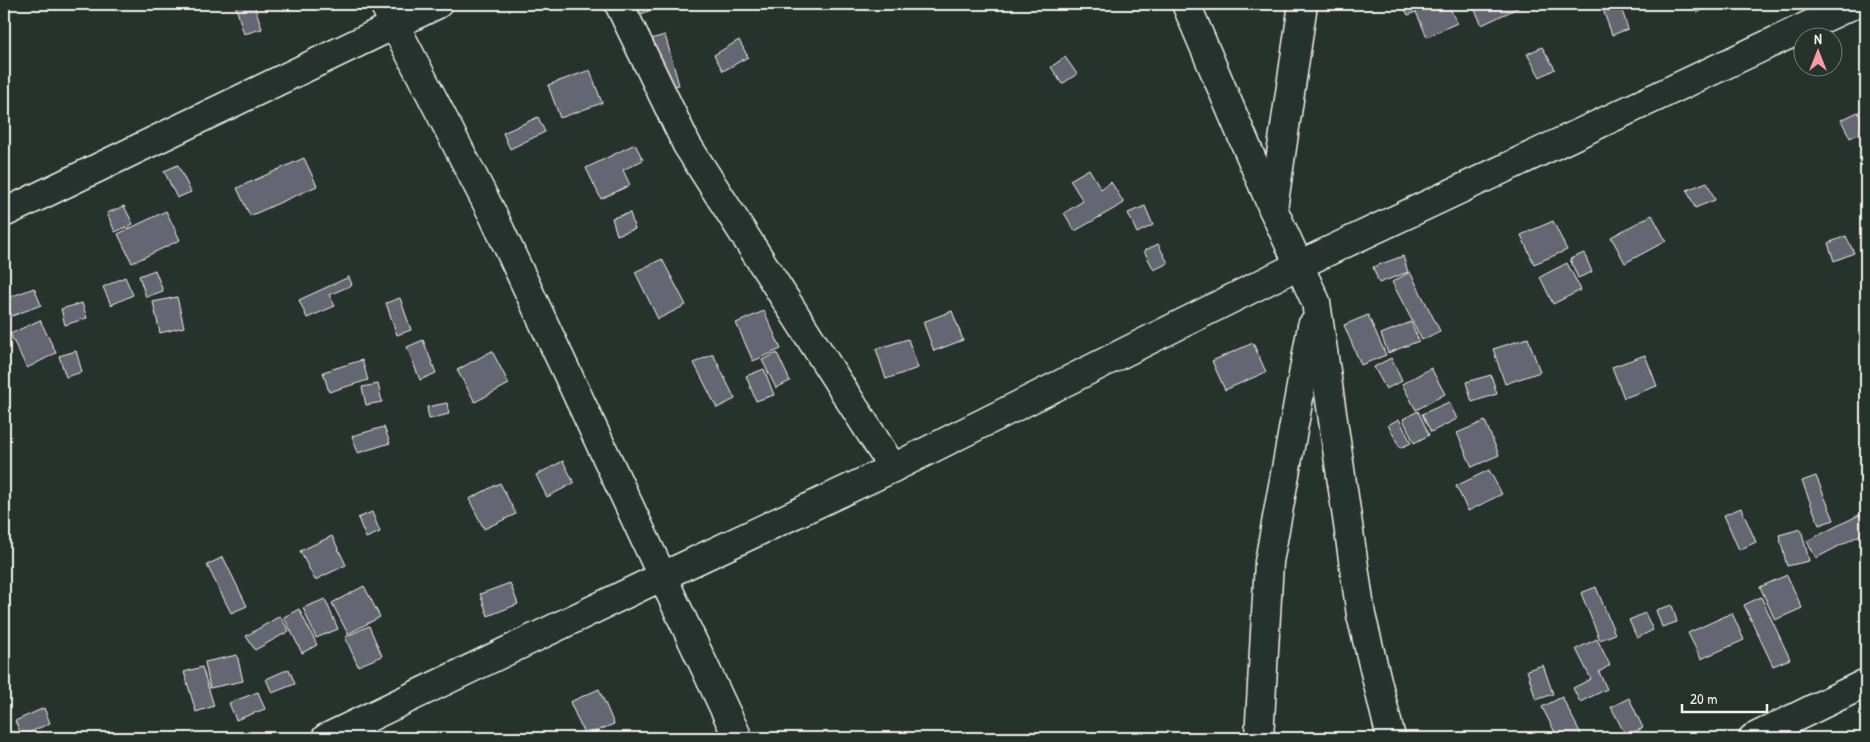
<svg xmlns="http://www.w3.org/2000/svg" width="1870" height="742" font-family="'Patrick Hand',sans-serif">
	<rect width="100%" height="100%" fill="#26332d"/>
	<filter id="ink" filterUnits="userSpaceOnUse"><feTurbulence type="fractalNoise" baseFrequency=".02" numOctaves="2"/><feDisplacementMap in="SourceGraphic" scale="10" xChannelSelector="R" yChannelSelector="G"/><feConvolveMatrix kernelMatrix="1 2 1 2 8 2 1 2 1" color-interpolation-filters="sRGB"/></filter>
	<g filter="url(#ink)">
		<g fill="#656673" stroke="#f4f1e8">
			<path d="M 235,4 L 254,4 L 262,29 L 244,34 Z"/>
			<path d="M 633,4 L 665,4 L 639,15 Z"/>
			<path d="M 1402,4 L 1448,4 L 1457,23 L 1427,37 L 1416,12 L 1408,15 Z"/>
			<path d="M 1472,4 L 1526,4 L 1482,25 Z"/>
			<path d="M 1601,4 L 1620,4 L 1628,29 L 1612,35 Z"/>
			<path d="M 1692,4 L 1714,4 L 1697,13 Z"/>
			<path d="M 665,35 L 679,85 L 661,90 L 647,40 Z"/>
			<path d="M 739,40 L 748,57 L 723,71 L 714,55 Z"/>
			<path d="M 1542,47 L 1555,69 L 1540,77 L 1527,54 Z"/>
			<path d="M 1065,57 L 1077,74 L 1062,84 L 1051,67 Z"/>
			<path d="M 590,70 L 602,103 L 560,118 L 548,85 Z"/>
			<path d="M 1858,112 L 1866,130 L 1850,138 L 1841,120 Z"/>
			<path d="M 538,117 L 545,132 L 510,149 L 503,133 Z"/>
			<path d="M 635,144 L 643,160 L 623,170 L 630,185 L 601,199 L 586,168 Z"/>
			<path d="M 304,158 L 317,186 L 250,216 L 237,188 Z"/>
			<path d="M 178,165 L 191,192 L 177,198 L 164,171 Z"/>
			<path d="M 1089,169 L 1101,189 L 1111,182 L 1124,203 L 1075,231 L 1064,213 L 1083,201 L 1070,180 Z"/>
			<path d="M 1707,182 L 1715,200 L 1695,208 L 1687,190 Z"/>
			<path d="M 124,206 L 133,224 L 115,232 L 107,213 Z"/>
			<path d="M 1145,206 L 1153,225 L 1137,233 L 1128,213 Z"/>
			<path d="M 166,211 L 180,240 L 132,263 L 118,234 Z"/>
			<path d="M 630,213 L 635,229 L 617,235 L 612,218 Z"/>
			<path d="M 1652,215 L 1666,241 L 1625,263 L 1611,237 Z"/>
			<path d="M 1553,221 L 1567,250 L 1534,264 L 1521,235 Z"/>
			<path d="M 1846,236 L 1854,253 L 1834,261 L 1828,243 Z"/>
			<path d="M 1158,244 L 1168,263 L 1154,270 L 1144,251 Z"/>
			<path d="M 1584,253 L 1592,272 L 1578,278 L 1570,259 Z"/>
			<path d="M 1403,256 L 1408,272 L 1379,283 L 1373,267 Z"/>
			<path d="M 662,259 L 686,305 L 658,319 L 635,272 Z"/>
			<path d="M 1567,263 L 1581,290 L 1553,304 L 1540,277 Z"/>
			<path d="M 155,270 L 163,291 L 146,297 L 139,276 Z"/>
			<path d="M 1410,272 L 1440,331 L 1422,340 L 1392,282 Z"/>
			<path d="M 125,277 L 133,295 L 111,305 L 103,287 Z"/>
			<path d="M 349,277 L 352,285 L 329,295 L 335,306 L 307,318 L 299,300 Z"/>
			<path d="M 34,288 L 41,305 L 12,316 L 5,299 Z"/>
			<path d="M 177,297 L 184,327 L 160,333 L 153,302 Z"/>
			<path d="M 400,298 L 411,330 L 397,335 L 386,303 Z"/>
			<path d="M 82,303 L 87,318 L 65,325 L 61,309 Z"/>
			<path d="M 764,311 L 781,349 L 753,361 L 736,323 Z"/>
			<path d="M 952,311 L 963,340 L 934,351 L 923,322 Z"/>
			<path d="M 1368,315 L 1386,355 L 1361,365 L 1344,325 Z"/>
			<path d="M 40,320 L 56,353 L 27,368 L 10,334 Z"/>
			<path d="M 1411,322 L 1419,341 L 1388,353 L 1381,334 Z"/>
			<path d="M 1528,338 L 1540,372 L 1505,384 L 1493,349 Z"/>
			<path d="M 908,339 L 918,368 L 886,379 L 876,349 Z"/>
			<path d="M 423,340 L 436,373 L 420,380 L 407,347 Z"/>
			<path d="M 1253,343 L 1266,372 L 1225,390 L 1212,361 Z"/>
			<path d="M 76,351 L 82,372 L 66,377 L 59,356 Z"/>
			<path d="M 492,351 L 509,384 L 475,402 L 457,370 Z"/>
			<path d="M 777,353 L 790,381 L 776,388 L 762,360 Z"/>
			<path d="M 713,354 L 735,399 L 717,408 L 694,363 Z"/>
			<path d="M 1645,355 L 1657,386 L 1624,398 L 1612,367 Z"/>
			<path d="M 1391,358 L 1402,381 L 1386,389 L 1374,367 Z"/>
			<path d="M 362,360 L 368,380 L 329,392 L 323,372 Z"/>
			<path d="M 1431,368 L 1445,394 L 1416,410 L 1402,384 Z"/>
			<path d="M 764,369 L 774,395 L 756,401 L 746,376 Z"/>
			<path d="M 1491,375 L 1497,394 L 1472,402 L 1466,382 Z"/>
			<path d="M 378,384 L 382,402 L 366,405 L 362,387 Z"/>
			<path d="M 1449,402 L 1457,419 L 1431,432 L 1422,414 Z"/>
			<path d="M 447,403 L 449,414 L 429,419 L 427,407 Z"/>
			<path d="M 1418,411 L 1429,435 L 1414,443 L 1403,419 Z"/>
			<path d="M 1399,419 L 1411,443 L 1400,448 L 1388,425 Z"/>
			<path d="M 1485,421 L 1499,455 L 1472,467 L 1457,433 Z"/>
			<path d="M 384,427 L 390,443 L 358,453 L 352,436 Z"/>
			<path d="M 563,461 L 574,483 L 547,497 L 536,475 Z"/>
			<path d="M 1489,470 L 1502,494 L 1468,511 L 1456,486 Z"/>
			<path d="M 1816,476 L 1834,520 L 1819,525 L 1802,481 Z"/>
			<path d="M 500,483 L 516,514 L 484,529 L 469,499 Z"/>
			<path d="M 1741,508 L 1756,542 L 1739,550 L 1724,515 Z"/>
			<path d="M 372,512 L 380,532 L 366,538 L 358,518 Z"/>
			<path d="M 1863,513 L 1866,520 L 1866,532 L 1816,558 L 1807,541 Z"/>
			<path d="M 1801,529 L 1809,561 L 1787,566 L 1779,535 Z"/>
			<path d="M 332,536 L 346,565 L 315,580 L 300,551 Z"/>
			<path d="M 223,557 L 247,606 L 231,613 L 207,565 Z"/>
			<path d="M 1787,575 L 1802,608 L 1775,620 L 1760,587 Z"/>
			<path d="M 510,583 L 518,604 L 488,616 L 480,594 Z"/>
			<path d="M 364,586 L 380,617 L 348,634 L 332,603 Z"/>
			<path d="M 1596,587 L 1615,634 L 1600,640 L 1581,593 Z"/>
			<path d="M 1761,597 L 1790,659 L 1773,666 L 1744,605 Z"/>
			<path d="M 325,599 L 338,629 L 316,638 L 303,608 Z"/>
			<path d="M 1672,605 L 1677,622 L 1662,627 L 1656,610 Z"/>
			<path d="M 299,609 L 317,645 L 302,653 L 284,617 Z"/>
			<path d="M 1645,613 L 1653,630 L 1637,638 L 1629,620 Z"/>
			<path d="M 1732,613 L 1744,640 L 1701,659 L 1688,633 Z"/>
			<path d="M 280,616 L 289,631 L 255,650 L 246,636 Z"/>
			<path d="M 369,626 L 382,656 L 358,666 L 345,637 Z"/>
			<path d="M 1597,639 L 1610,665 L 1599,672 L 1607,689 L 1580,702 L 1573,688 L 1591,679 L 1576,649 Z"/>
			<path d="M 237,655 L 243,681 L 210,688 L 205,662 Z"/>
			<path d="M 1543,665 L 1553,694 L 1536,700 L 1527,670 Z"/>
			<path d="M 202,667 L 214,706 L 196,712 L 184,672 Z"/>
			<path d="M 289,669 L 295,684 L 272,693 L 266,679 Z"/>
			<path d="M 599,689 L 614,724 L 585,736 L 570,702 Z"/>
			<path d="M 258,692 L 265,709 L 236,720 L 229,703 Z"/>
			<path d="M 1562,697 L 1583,738 L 1558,738 L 1542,707 Z"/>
			<path d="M 1629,698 L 1643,728 L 1626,736 L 1611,707 Z"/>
			<path d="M 44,708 L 50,723 L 22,736 L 15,721 Z"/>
		</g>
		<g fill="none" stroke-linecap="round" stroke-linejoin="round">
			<g stroke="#f4f1e8" stroke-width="31">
				<g id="minor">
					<path d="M 384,4 L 493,215 L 738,738"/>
					<path d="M 619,4 L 687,145 L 893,468"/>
					<path d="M 1186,4 L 1273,209 L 1316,302 L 1361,615 L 1391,738"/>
					<path d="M 1273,209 L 1303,4"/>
					<path d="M 4,213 L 438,4"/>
					<path d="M 326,738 L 663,576 L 893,468 L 1299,265 L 1854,4"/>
					<path d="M 1259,738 L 1269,562 L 1312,326"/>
					<path d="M 1753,738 L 1866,683"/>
				</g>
			</g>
			<use href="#minor" stroke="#26332d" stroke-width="28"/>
		</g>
	</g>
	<rect width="1870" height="742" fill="none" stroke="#26332d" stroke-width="20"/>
	<rect x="10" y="10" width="1850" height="722" fill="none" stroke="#f4f1e8" stroke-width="2" filter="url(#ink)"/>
	<g transform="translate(1818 52)"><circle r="24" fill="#26332d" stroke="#787f78"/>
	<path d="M0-4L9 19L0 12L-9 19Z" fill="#ff9aa2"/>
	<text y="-8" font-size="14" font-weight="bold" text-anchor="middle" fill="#f4f1e8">N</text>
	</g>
	<path d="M1682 704v8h85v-8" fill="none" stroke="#f4f1e8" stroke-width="2.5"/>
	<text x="1690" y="704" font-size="15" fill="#f4f1e8" stroke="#26332d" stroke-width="4" paint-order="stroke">20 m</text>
</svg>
